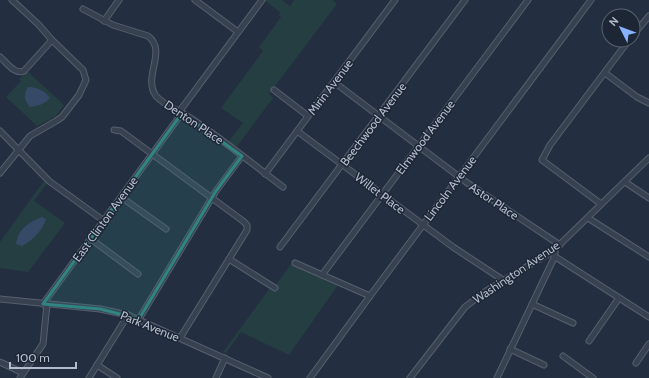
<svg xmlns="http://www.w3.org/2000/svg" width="649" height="378" font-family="Cabin,sans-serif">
	<rect width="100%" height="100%" fill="#232f40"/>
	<g fill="#253e41">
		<path d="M 264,0 L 282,0 L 290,6 L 294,0 L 332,0 L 337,4 L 269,94 L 273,98 L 235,149 L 227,143 L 243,123 L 221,108 L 263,51 L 259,47 L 281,17 L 279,15 L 280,12 Z"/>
		<path d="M 27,71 L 64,105 L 56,116 L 37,126 L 6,97 L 21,81 L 19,79 Z"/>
		<path d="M 44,181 L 47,183 L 34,201 L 65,223 L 28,272 L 0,268 L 0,242 Z"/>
		<path d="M 291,264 L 338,285 L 289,355 L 241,332 L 226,353 L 223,352 L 270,288 L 273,289 Z"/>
	</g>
	<g fill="#364a68">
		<path d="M 28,87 C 37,87 45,91 50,98 C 45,104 38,106 30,107 C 24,100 23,95 28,87 Z"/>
		<path d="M 42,217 L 46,219 C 43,230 32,241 22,246 L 16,244 C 18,229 29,222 42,217 Z"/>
	</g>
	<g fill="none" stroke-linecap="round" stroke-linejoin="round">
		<g stroke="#565f6e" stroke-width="7">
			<g id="minor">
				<path d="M 195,0 L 238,32"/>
				<path d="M 83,9 L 113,25 L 148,36 C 168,51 142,77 156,96 C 166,107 181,111 192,119 C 223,140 253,164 283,187"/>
				<path d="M 104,21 L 119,0"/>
				<path d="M 633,35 L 649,16"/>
				<path d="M 0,57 C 7,63 15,75 24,71 L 52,40"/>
				<path d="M 605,73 L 637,97 L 649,103"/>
				<path d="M 334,82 L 466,182 L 560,245"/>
				<path d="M 274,90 L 308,116"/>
				<path d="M 179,112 L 262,0"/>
				<path d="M 114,130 L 121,131 L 243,221 L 247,225 L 247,230 L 180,338"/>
				<path d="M 0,131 L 49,181 L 104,221"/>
				<path d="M 297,131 L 453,247 L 503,280"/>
				<path d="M 0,173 L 30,136 L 56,121 L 62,117 L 79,95 L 86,80 L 83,70 L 52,40 L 38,24 L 12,0"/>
				<path d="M 265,174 L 395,0"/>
				<path d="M 625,182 L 649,198"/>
				<path d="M 121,197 L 166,229"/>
				<path d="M 601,204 L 542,160 L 550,145 L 629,40"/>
				<path d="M 588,218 L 649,257"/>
				<path d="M 91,239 L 138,274"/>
				<path d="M 280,247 L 465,0"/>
				<path d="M 554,256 L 649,317"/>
				<path d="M 229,259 L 275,288"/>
				<path d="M 295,263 L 370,296"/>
				<path d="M 322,275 L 528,0"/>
				<path d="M 0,299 L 100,309 L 128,315 L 268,378"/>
				<path d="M 43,304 L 182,113"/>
				<path d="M 532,304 L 573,323"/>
				<path d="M 139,319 L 216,191 L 242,156"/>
				<path d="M 589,341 L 619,298"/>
				<path d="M 510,349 L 544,365"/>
				<path d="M 563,356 L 593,378"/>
				<path d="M 0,362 L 23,373"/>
				<path d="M 636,363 L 649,344"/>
				<path d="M 97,365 L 117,378"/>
				<path d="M 20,378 L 43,344 L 47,304"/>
				<path d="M 89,378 L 128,315"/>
				<path d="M 216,378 L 225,358"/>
				<path d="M 310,378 L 370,296 L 591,0"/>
				<path d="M 410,378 L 465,307 L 486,291 L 553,251 L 649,158"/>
				<path d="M 497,378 L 554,258 L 556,247"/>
			</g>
		</g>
		<use href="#minor" stroke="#384150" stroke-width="5"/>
	</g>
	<path fill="#308481" fill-opacity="0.2" stroke="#308481" stroke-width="3" stroke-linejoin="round" d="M 182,113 L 242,156 L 216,191 L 139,319 L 100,309 L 43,304 Z"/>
	<g text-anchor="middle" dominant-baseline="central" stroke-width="3" stroke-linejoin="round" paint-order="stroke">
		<g font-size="12" fill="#b4bccb" stroke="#1d2635">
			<text transform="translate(330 87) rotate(-53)">Mirin Avenue</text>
			<text transform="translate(194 122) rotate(34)">Denton Place</text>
			<text transform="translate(373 124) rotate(-53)">Beechwood Avenue</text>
			<text transform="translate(425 137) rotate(-53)">Elmwood Avenue</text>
			<text transform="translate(450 188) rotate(-53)">Lincoln Avenue</text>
			<text transform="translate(380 193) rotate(37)">Willet Place</text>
			<text transform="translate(494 201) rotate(34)">Astor Place</text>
			<text transform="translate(105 219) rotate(-54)">East Clinton Avenue</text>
			<text transform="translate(516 272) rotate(-34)">Washington Avenue</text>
			<text transform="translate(150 326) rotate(22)">Park Avenue</text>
		</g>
	</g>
	<g transform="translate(621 28) rotate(312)"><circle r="19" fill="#1d2635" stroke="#596271"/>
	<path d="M0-3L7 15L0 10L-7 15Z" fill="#86b2fe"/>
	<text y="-6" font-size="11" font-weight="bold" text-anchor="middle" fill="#b4bccb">N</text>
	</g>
	<path d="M10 362v6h66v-6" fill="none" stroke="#b4bccb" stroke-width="2"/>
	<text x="16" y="362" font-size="12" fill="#b4bccb" stroke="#1d2635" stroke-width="3" paint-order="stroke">100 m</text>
</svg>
